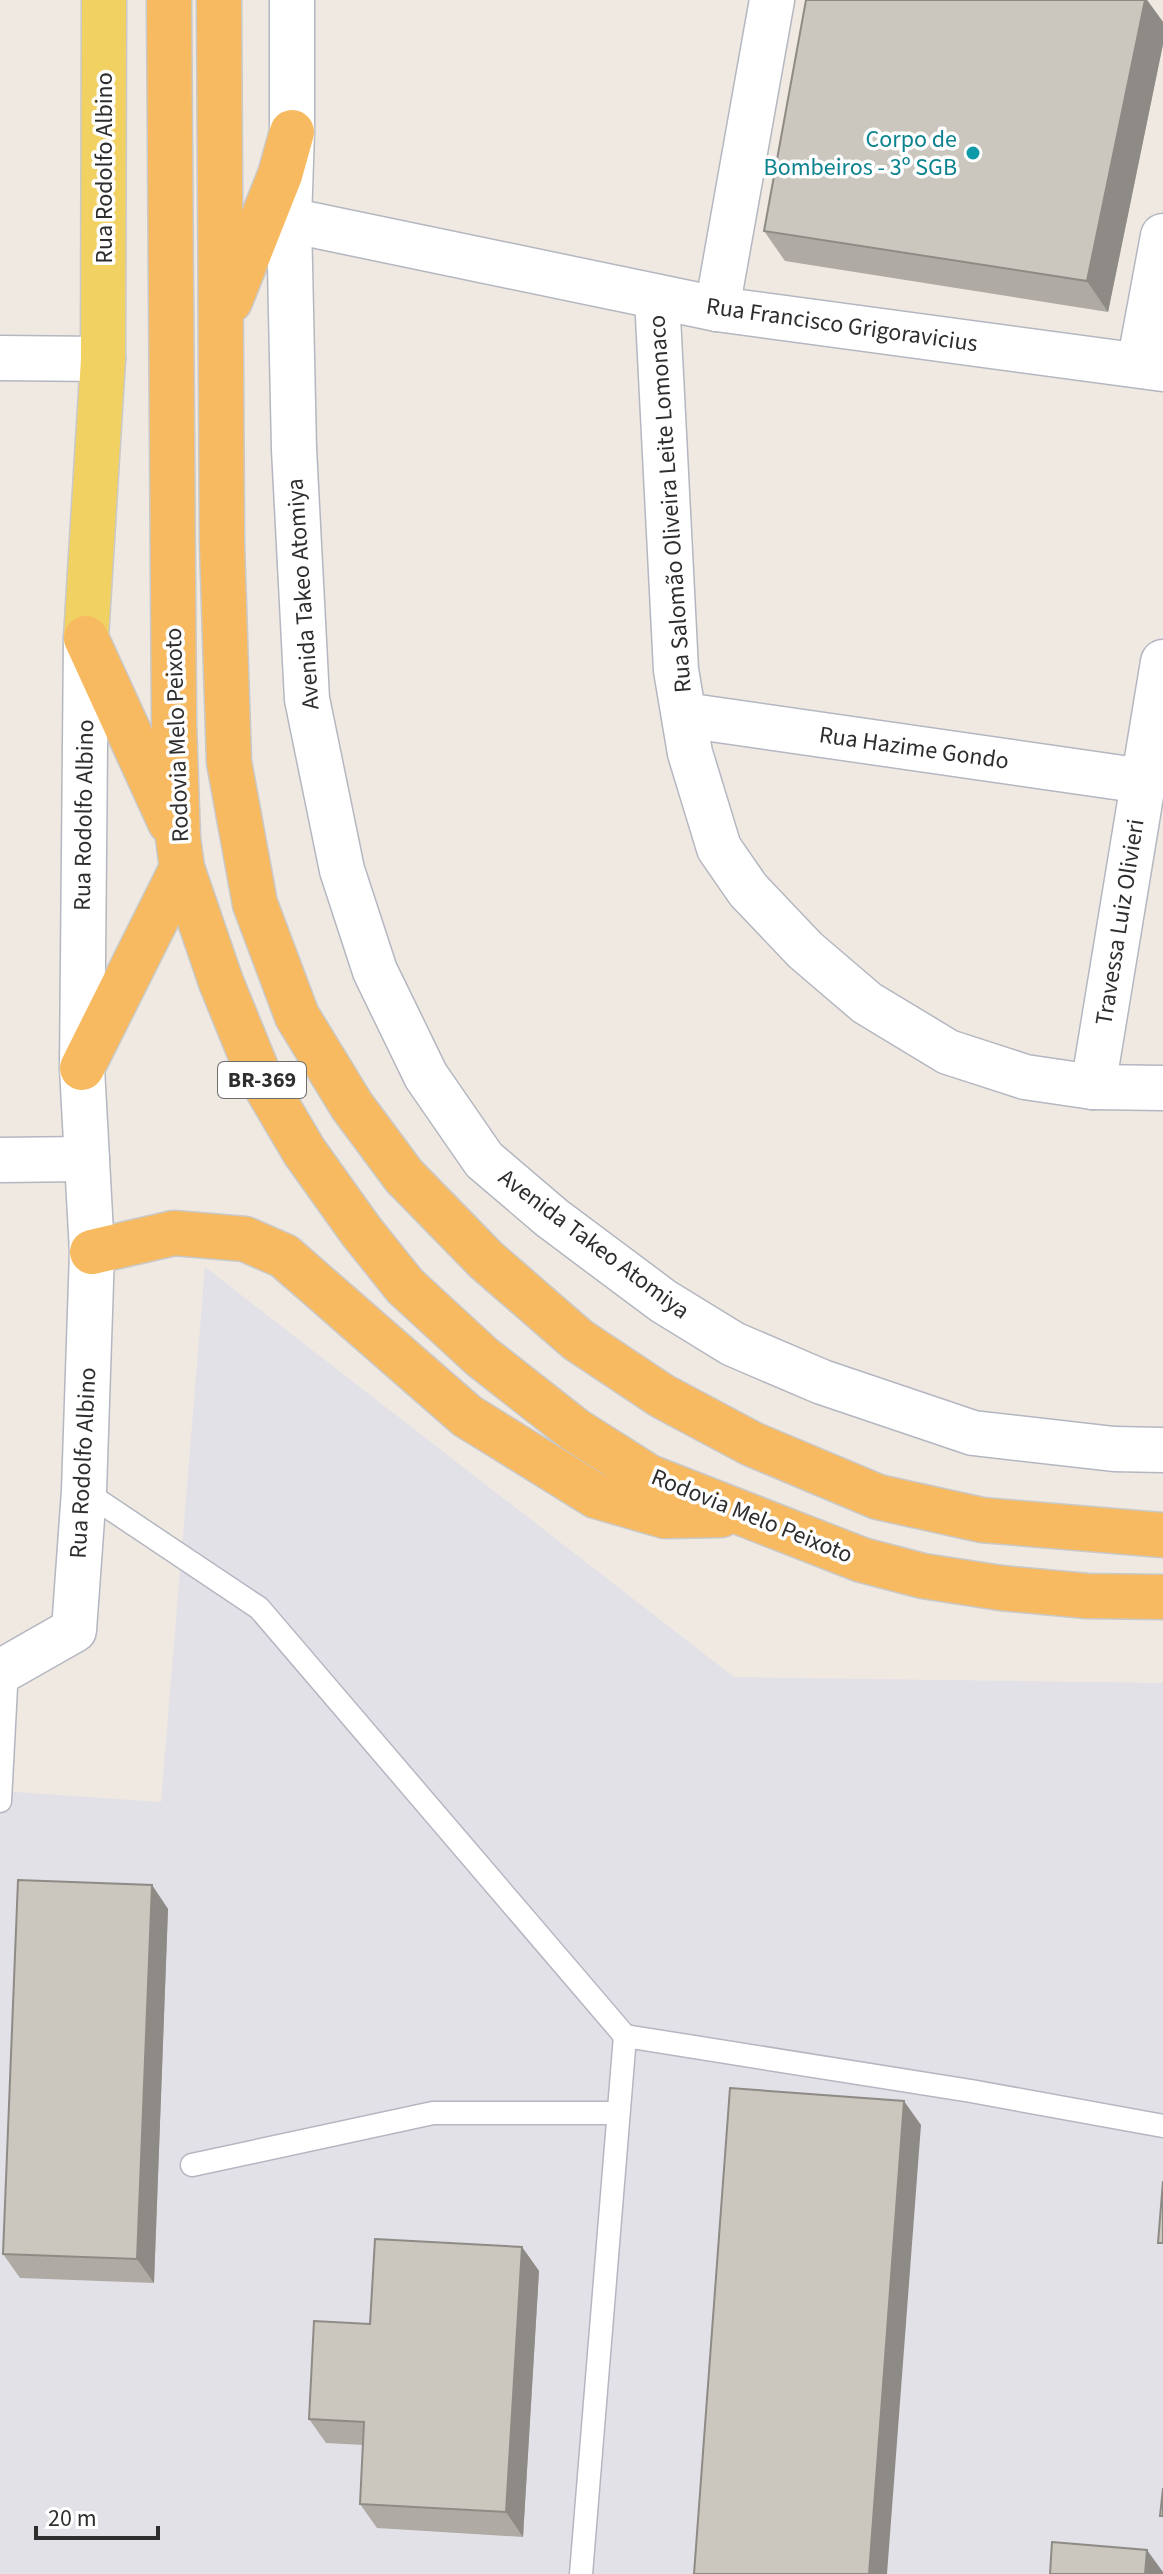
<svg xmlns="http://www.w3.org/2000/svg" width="1163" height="2574" font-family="'Source Sans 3',sans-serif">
	<rect width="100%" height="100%" fill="#efe9e1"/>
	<path fill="#e3e1e8" d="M 205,1267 L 734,1677 L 1163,1683 L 1163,2574 L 0,2574 L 0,1791 L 161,1802 Z"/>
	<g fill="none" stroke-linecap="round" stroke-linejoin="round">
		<g stroke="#b4b7c1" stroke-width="25">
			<g id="service">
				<path d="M 84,1491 L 259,1608 L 625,2036"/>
				<path d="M 0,1801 L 7,1668"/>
				<path d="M 192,2165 L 433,2113 L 618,2113"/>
				<path d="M 581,2574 L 625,2036 L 971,2091 L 1163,2126"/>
			</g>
		</g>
		<g stroke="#b4b7c1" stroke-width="47">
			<g id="minor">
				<path d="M 292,0 L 292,132 L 289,220 L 294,449 L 307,699 L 342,870 L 375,971 L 426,1076 L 484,1160 L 552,1218 L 663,1301 L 733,1344 L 822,1382 L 973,1433 L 1114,1449 L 1163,1450"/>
				<path d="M 289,220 L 717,309 L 1163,369"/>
				<path d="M 657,297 L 676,670 L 690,753 L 719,848 L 748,890 L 805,950 L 867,1003 L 948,1052 L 1025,1077 L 1093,1087 L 1163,1088"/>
				<path d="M 717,309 L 772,0"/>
				<path d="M 0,358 L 103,359"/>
				<path d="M 1139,365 L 1163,236"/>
				<path d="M 684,715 L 1143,781"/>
				<path d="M 1093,1087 L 1163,662"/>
				<path d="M 0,1160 L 87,1159"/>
				<path d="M 0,1672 L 74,1630 L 84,1491 L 92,1252 L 82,1068 L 86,638"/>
			</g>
		</g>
		<g stroke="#c9c9c9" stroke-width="47">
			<path id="primary" d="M 86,638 L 103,359 L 104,0"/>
		</g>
		<g stroke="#c9c9c9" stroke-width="47">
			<g id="trunk">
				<path d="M 169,0 L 174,723 L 178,838 L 182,868 L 221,982 L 258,1073 L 304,1151 L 361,1231 L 405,1286 L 482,1357 L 575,1430 L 649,1477 L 862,1560 L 923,1576 L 1001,1588 L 1087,1596 L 1163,1597"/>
				<path d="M 219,0 L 222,544 L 229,762 L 255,904 L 297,1016 L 352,1106 L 404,1176 L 486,1260 L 578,1340 L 662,1396 L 752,1444 L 878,1497 L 982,1520 L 1163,1535"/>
				<path d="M 230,301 L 280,175 L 292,132"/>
				<path d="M 86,638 L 170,822"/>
				<path d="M 82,1068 L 182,868"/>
				<path d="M 92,1252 L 174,1233 L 245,1239 L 284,1256 L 467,1416 L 596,1496 L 665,1516 L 721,1515"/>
			</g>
		</g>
		<use href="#service" stroke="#fff" stroke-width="22"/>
		<use href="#minor" stroke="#fff" stroke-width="44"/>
		<use href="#primary" stroke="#f2d163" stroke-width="44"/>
		<use href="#trunk" stroke="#f8ba60" stroke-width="44"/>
	</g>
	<g fill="#afaba4">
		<path d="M 806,0 L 1147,0 L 1163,22 L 1163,44 L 1108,312 L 785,261 L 764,231 Z"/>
		<path d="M 152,1885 L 168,1909 L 154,2283 L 20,2278 L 3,2254 Z"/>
		<path d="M 522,2247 L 539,2271 L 523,2537 L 377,2528 L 360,2504 L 363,2445 L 326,2443 L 309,2419 L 370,2324 Z"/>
	</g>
	<g fill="#8e8b86">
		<path d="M 1145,0 L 1147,0 L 1163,22 L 1163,44 L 1108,312 L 1087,281 Z"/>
		<path d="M 152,1885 L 168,1909 L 154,2283 L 137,2259 Z"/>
		<path d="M 904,2101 L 921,2125 L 887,2574 L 869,2574 Z"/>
		<path d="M 522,2247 L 539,2271 L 523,2537 L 506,2512 Z"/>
		<path d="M 1147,2550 L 1163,2572 L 1163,2574 L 1145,2574 Z"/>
	</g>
	<g fill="#cbc7bf" stroke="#8e8b86" stroke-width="2">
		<path d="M 806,0 L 1145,0 L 1087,281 L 764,231 Z"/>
		<path d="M 18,1880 L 152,1885 L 137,2259 L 3,2254 Z"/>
		<path d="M 730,2088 L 904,2101 L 869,2574 L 694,2574 Z"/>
		<path d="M 1163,2181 L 1163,2243 L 1158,2243 Z"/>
		<path d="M 375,2239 L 522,2247 L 506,2512 L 360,2504 L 364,2422 L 309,2419 L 314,2321 L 370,2324 Z"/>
		<path d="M 1163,2488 L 1163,2516 L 1160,2516 Z"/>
		<path d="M 1052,2542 L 1147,2550 L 1145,2574 L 1050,2574 Z"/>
	</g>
	<circle fill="#0f9aa8" stroke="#fff" stroke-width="3" cx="973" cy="153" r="8"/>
	<g text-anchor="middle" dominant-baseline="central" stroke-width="7" stroke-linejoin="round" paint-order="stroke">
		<rect fill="#fff" stroke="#6d6d6d" stroke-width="2" x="218" y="1062" width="88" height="36" rx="6"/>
		<g font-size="22" font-weight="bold" fill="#2e2e2e">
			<text x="262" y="1080">BR-369</text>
		</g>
		<g font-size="24" fill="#0d838f" stroke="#fff" text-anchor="end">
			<text x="957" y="139">Corpo de<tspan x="957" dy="28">Bombeiros - 3º SGB</tspan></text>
		</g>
		<g font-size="24" fill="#2e2e2e" stroke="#fff">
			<text transform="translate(104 168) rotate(-90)">Rua Rodolfo Albino</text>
			<text transform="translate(842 325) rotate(8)">Rua Francisco Grigoravicius</text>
			<text transform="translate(670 504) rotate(-94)">Rua Salomão Oliveira Leite Lomonaco</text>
			<text transform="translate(303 594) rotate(-94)">Avenida Takeo Atomiya</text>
			<text transform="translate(177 735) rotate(-92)">Rodovia Melo Peixoto</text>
			<text transform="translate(914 748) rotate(8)">Rua Hazime Gondo</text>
			<text transform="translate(84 815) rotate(-89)">Rua Rodolfo Albino</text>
			<text transform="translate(1120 922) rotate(-81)">Travessa Luiz Olivieri</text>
			<text transform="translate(594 1244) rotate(37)">Avenida Takeo Atomiya</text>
			<text transform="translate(83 1463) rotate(-87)">Rua Rodolfo Albino</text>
			<text transform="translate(752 1516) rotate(22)">Rodovia Melo Peixoto</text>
		</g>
	</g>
	<path d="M36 2526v12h122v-12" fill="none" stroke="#2e2e2e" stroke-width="4"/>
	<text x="48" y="2526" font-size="24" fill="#2e2e2e" stroke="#ffffff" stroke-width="6" paint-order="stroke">20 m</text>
</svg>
